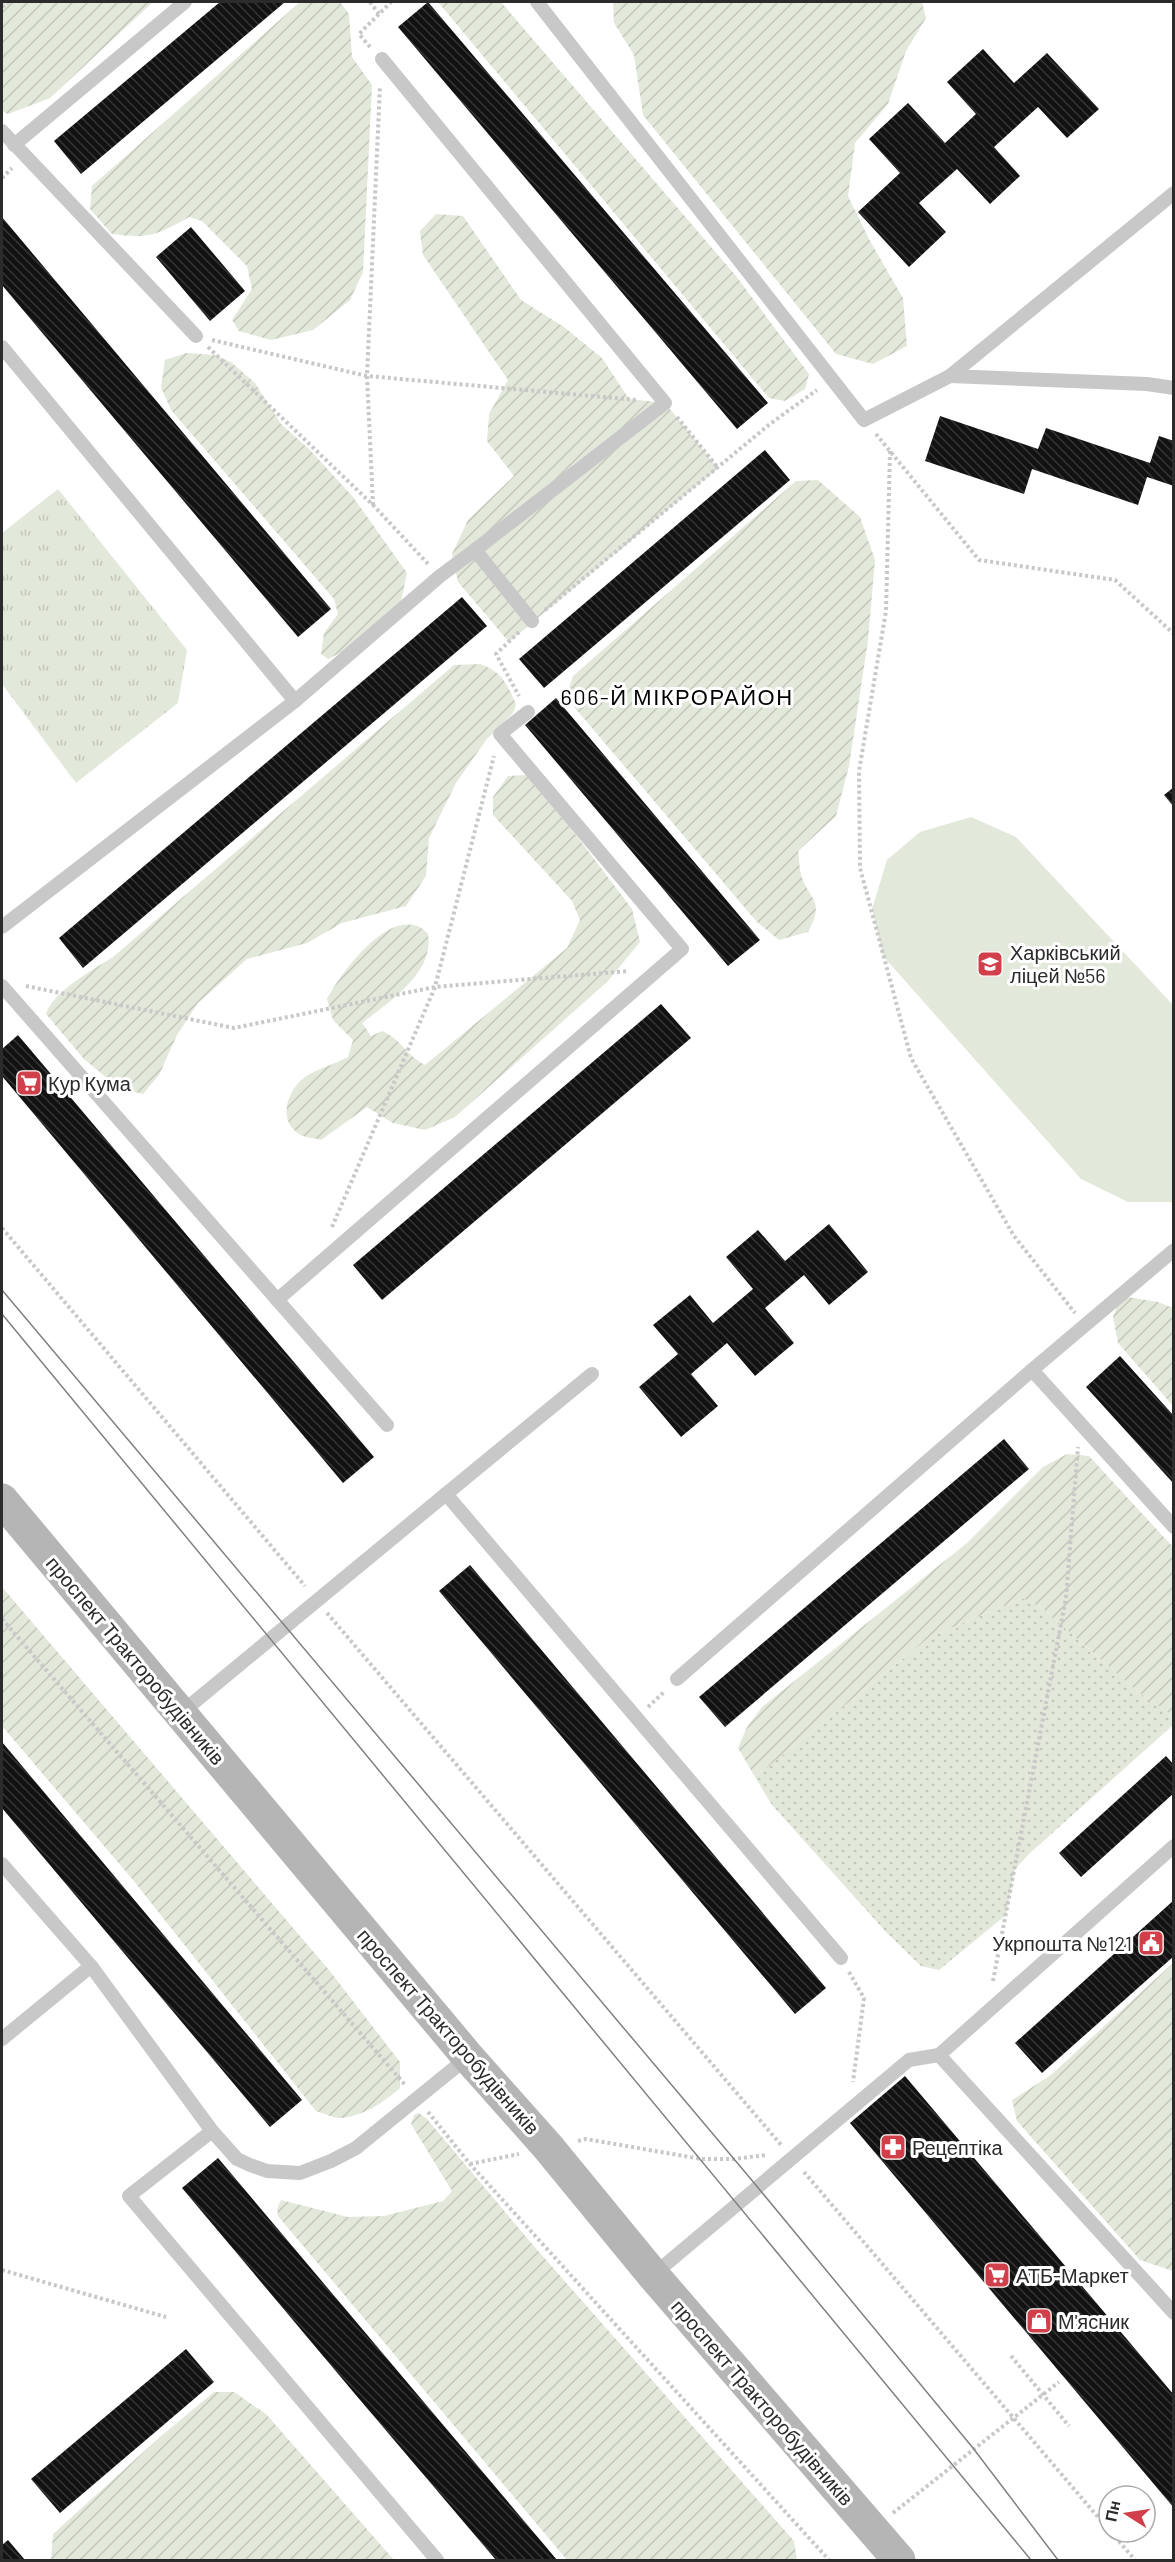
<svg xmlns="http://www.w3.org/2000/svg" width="1175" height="2562" font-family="Barlow,sans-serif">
	<defs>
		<pattern id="grass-dots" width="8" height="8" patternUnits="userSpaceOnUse" patternTransform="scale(1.5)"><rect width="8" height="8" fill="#e2e8da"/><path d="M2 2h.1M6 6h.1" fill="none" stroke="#c2c7bb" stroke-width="1.8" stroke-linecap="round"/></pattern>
		<pattern id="park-tufts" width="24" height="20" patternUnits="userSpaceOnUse" patternTransform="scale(1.5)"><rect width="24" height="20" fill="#e2e8da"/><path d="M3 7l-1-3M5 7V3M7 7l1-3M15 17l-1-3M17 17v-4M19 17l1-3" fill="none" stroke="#c2c7bb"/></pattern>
		<pattern id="garden-furrows" width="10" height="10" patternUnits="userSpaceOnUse" patternTransform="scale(1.5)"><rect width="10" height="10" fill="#e2e8da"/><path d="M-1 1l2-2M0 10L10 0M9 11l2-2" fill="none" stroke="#c2c7bb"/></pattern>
		<pattern id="building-back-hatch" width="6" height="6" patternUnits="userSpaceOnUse" patternTransform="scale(1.5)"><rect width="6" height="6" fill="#121212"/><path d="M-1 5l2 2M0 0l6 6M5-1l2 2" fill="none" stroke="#353535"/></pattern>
	</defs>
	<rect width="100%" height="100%" fill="#fff"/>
	<path fill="url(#grass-dots)" d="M 1022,1598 L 1042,1608 L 1137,1691 L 1173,1716 L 1173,1725 L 1029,1854 L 1015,1869 L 1006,1915 L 939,1970 L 921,1966 L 886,1932 L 772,1805 L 755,1777 L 930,1637 Z"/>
	<path fill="url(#park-tufts)" d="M 58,489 L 187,650 L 178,703 L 76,783 L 2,684 L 2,533 Z"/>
	<g fill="url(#garden-furrows)">
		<path d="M 2,2 L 153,2 L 50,98 L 8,114 L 2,111 Z"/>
		<path d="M 300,2 L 340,2 L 349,14 L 352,57 L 372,85 L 363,272 L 350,300 L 313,330 L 271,340 L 239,331 L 232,320 L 252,289 L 247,266 L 202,221 L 189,217 C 157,235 150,239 112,234 L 90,209 L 92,186 Z"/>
		<path d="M 438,2 L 501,2 L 736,276 L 809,374 L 805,389 L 785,401 L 769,398 Z"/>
		<path d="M 613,2 L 922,2 L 926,18 L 906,51 L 888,104 L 855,143 L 848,196 L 870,241 L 903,298 L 907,346 L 873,364 L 836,354 L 643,115 L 634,55 L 614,23 Z"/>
		<path d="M 436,214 L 463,216 L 521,300 L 564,327 L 602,358 L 629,399 L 665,403 L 718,468 L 509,642 L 458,582 L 452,554 L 468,520 L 514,476 L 487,441 L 489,414 L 508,380 L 423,255 L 420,231 Z"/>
		<path d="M 186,353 L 214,355 L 231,362 L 255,383 L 281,424 L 310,450 L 353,497 L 407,573 L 400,606 L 348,649 L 328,659 L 321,654 L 324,633 L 338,614 L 334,599 L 171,410 L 161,387 L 165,360 Z"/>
		<path d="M 818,480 L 860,517 L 875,560 L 868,640 L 849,766 L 836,816 L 798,851 C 799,857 799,864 800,870 C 806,900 827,897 808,932 L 779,940 L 757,922 L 575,708 L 567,694 L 573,676 L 796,481 Z"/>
		<path d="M 480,664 C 503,672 506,683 516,704 L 513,713 L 486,740 L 456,783 L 429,838 L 426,876 L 406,906 L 342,923 L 307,943 L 247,959 L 198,1003 L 177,1035 L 159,1075 L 143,1094 L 119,1088 L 84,1059 L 46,1014 C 53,991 93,970 113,957 L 454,665 Z"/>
		<path d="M 526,775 L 550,801 L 632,909 L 640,942 L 607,982 L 455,1117 L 425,1130 L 393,1123 L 367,1107 L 321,1140 C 315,1138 308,1138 303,1136 C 276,1124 286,1091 305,1077 C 317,1069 335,1064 348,1057 L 353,1040 L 333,1020 L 327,999 C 340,975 383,914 417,926 C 421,927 425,931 428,934 C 435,972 388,1003 362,1023 L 371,1036 L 382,1031 C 401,1039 407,1056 425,1065 L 567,948 L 580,920 L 572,901 L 493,815 L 493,797 L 508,776 Z"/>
		<path d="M 1128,1297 L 1158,1302 L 1173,1308 L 1173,1406 L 1118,1343 L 1113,1317 L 1117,1306 Z"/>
		<path d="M 1067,1454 L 1089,1456 L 1173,1547 L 1173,1716 L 1137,1691 L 1042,1608 L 1022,1598 L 930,1637 L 755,1777 L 738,1748 L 747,1727 L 762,1707 L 967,1543 L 1043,1467 Z"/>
		<path d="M 2,1587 L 329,1970 L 400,2062 L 400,2088 C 384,2102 362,2117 340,2118 C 333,2118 323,2113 316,2111 L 133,1880 L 2,1726 Z"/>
		<path d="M 1173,1963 L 1173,2271 L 1140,2260 L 1017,2121 L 1012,2100 L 1051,2075 Z"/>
		<path d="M 419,2113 L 427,2119 L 532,2244 L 794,2541 L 797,2560 L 567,2560 L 278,2216 L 277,2209 L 281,2200 L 348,2217 L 384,2216 L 443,2201 L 452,2191 L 411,2124 L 414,2115 Z"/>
		<path d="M 214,2392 L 234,2392 L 266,2414 L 394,2560 L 51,2560 L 53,2534 L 161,2436 Z"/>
	</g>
	<path fill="#e2e8da" d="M 971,817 L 1016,837 L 1173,1005 L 1174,1201 L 1171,1202 L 1128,1202 L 1081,1179 L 883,956 L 872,909 L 887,860 L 920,832 Z"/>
	<g fill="url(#building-back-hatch)">
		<path d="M 220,2 L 285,2 L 81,174 L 54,141 Z"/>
		<path d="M 428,2 L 768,403 L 737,429 L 398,27 Z"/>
		<path d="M 983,49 L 1014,83 L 1047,53 L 1099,109 L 1067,138 L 1038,107 L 994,147 L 1020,176 L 990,204 L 957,169 L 919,203 L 946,232 L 909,267 L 858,212 L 900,173 L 869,139 L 908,103 L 945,143 L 976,114 L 947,82 Z"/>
		<path d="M 2,217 L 331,609 L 298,637 L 2,285 Z"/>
		<path d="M 191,227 L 245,291 L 210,321 L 156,257 Z"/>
		<path d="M 940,416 L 1038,449 L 1046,428 L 1150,463 L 1159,436 L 1174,441 L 1174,486 L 1147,477 L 1138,505 L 1032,469 L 1024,494 L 925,461 Z"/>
		<path d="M 765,450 L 790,480 L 544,688 L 519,659 Z"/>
		<path d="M 462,597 L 487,626 L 83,968 L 59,938 Z"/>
		<path d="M 556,698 L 760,940 L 728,966 L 525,725 Z"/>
		<path d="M 1174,787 L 1174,807 L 1164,795 Z"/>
		<path d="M 661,1004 L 691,1038 L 382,1300 L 353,1265 Z"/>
		<path d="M 18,1035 L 374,1457 L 343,1483 L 2,1076 L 2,1049 Z"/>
		<path d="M 829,1224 L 868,1272 L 829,1305 L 804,1275 L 765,1308 L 794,1343 L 755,1376 L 727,1343 L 691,1374 L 718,1406 L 681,1437 L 639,1387 L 678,1354 L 653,1325 L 690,1295 L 713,1323 L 753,1289 L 726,1257 L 758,1230 L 785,1261 Z"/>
		<path d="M 1120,1356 L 1174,1416 L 1174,1484 L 1086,1387 Z"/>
		<path d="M 1004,1439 L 1029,1469 L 725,1727 L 699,1697 Z"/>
		<path d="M 470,1565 L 826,1988 L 795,2014 L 439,1591 Z"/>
		<path d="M 2,1742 L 302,2100 L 270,2127 L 2,1808 Z"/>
		<path d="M 1166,1756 L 1174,1765 L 1174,1793 L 1081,1877 L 1059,1853 Z"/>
		<path d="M 1174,1900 L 1174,1956 L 1042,2073 L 1015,2043 Z"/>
		<path d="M 905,2076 L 1174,2395 L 1174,2508 L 850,2123 Z"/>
		<path d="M 218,2158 L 557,2560 L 496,2560 L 355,2394 L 182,2188 Z"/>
		<path d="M 186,2349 L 214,2382 L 60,2513 L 31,2479 Z"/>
		<path d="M 8,2540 L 25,2560 L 2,2560 L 2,2545 Z"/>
	</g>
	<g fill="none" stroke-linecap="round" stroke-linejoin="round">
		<g stroke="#c8c8c8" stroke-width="4" stroke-dasharray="3 3" stroke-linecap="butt">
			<path d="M 370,2 L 379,14"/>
			<path d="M 2,7 L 8,2"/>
			<path d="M 370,47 L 359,34 L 391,2"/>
			<path d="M 2,178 L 12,168"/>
			<path d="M 212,340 L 367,376 L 637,400"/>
			<path d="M 208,347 L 373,505 L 429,565"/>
			<path d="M 677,417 L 718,468"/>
			<path d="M 876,434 L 979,560 L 1115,580 L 1174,634"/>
			<path d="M 890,451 L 886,611 L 859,771 L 860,868 L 911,1058 L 1014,1236 L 1075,1313"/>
			<path d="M 373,505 L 367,376 L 380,86"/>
			<path d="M 545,610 L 770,424 L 817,390"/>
			<path d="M 519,632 L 496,654 L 519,696"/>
			<path d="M 26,986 L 234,1028 L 435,987 L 628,971"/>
			<path d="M 332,1227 L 435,987 L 494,756"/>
			<path d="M 2,1228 L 305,1586"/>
			<path d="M 327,1613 L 782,2146"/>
			<path d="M 2,1619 L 406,2086"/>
			<path d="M 648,1707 L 664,1692"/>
			<path d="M 849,1972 L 864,1998 L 853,2082"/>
			<path d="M 993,1981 L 1066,1598 L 1078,1447"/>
			<path d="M 428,2112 L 470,2164 L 829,2560"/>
			<path d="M 578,2141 L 586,2139 L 701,2159 L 734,2159 L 766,2155"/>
			<path d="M 470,2164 L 519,2154"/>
			<path d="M 804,2172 L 1109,2530"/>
			<path d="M 2,2270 L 166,2317"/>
			<path d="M 1011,2356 L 1069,2426"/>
			<path d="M 893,2513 L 1059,2382"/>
			<path d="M 1111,2532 L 1135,2560"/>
		</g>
		<g stroke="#c8c8c8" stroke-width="14">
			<path d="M 537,2 L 864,420 L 950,376"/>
			<path d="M 382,59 L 665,403 L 475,550"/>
			<path d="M 2,131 L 196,336"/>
			<path d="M 14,145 L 185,2"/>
			<path d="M 1174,193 L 950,376 L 1147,384 L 1174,388"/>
			<path d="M 2,347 L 295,701"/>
			<path d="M 2,927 L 295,701 L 440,576 L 475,550 L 532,621"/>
			<path d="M 2,986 L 387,1425"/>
			<path d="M 277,1300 L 682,949 L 500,734 L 528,712"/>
			<path d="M 1032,1370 L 1174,1250"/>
			<path d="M 446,1494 L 592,1374"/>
			<path d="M 677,1679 L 1032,1370 L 1174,1527"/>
			<path d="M 181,1713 L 446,1494 L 841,1958"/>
			<path d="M 1174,1846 L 939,2055 L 1174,2313"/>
			<path d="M 2,1864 L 91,1966 L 212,2131 L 237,2159 L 250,2165 L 267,2171 L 300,2173 L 331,2161 L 356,2148 L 468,2057"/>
			<path d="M 2,2039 L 91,1966"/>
			<path d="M 212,2131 L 129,2196 L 437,2560"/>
			<path d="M 653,2275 L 909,2060 L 939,2055"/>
		</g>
		<path stroke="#b5b5b5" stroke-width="33" d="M 2,1500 L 468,2057 L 548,2147 L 653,2275 L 899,2560"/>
		<g stroke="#808080" stroke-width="1.5">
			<path d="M 2,1290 L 750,2178 L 973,2448 L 1058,2560"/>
			<path d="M 2,1314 L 1031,2560"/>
		</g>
	</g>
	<defs>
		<g id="school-square" transform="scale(1.35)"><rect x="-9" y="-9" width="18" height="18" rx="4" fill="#d13f4a" stroke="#fff"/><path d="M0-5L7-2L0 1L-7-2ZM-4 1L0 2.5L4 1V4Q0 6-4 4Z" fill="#fff"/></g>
		<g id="supermarket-square" transform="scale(1.35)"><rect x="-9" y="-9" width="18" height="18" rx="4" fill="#d13f4a" stroke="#fff"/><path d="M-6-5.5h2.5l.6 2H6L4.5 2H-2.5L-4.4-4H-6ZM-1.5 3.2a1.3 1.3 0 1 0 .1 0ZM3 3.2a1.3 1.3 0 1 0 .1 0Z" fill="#fff"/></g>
		<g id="civic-square" transform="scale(1.35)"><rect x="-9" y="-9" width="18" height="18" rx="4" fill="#d13f4a" stroke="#fff"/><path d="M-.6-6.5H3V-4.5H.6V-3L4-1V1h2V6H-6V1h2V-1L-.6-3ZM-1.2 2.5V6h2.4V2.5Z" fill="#fff"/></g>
		<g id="pharmacy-square" transform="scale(1.35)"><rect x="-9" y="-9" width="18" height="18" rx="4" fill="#d13f4a" stroke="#fff"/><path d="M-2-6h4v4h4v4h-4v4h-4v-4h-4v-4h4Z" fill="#fff"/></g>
		<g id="shop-square" transform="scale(1.35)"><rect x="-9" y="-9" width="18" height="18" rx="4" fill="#d13f4a" stroke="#fff"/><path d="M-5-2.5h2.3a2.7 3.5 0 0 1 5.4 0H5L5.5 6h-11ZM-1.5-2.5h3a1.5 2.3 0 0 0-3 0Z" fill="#fff"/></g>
	</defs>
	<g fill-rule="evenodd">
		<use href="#school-square" x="990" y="964"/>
		<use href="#supermarket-square" x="29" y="1083"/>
		<use href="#civic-square" x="1151" y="1943"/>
		<use href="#pharmacy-square" x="893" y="2147"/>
		<use href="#supermarket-square" x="997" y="2275"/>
		<use href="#shop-square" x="1039" y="2321"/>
	</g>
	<g text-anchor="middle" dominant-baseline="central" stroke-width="6" stroke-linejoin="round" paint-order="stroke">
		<g font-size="20" fill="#2b2b2b" stroke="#fff" text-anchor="start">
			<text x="1010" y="952">Харківський<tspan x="1010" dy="23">ліцей №56</tspan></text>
			<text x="48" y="1083">Кур Кума</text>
			<text x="1132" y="1943" text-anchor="end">Укрпошта №121</text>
			<text x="912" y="2147">Рецептіка</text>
			<text x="1016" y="2275">АТБ-Маркет</text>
			<text x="1058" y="2321">М'ясник</text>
		</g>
		<g font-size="20" fill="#2b2b2b" stroke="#fff">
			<text transform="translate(136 1660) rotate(50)">проспект Тракторобудівників</text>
			<text transform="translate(449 2031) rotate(49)">проспект Тракторобудівників</text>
			<text transform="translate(763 2402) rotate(49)">проспект Тракторобудівників</text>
		</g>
		<g font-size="22" letter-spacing="1.5" fill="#000" stroke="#fff">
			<text x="677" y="696">606-Й МІКРОРАЙОН</text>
		</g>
	</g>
	<rect width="1175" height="2562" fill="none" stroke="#2b2b2b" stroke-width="6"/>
	<g transform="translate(1127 2514) rotate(282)"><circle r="28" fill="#ffffff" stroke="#aaaaaa" stroke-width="1.5"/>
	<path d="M0-4.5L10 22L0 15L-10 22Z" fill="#d13f4a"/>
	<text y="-9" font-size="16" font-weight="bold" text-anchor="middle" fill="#2b2b2b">Пн</text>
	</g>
</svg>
